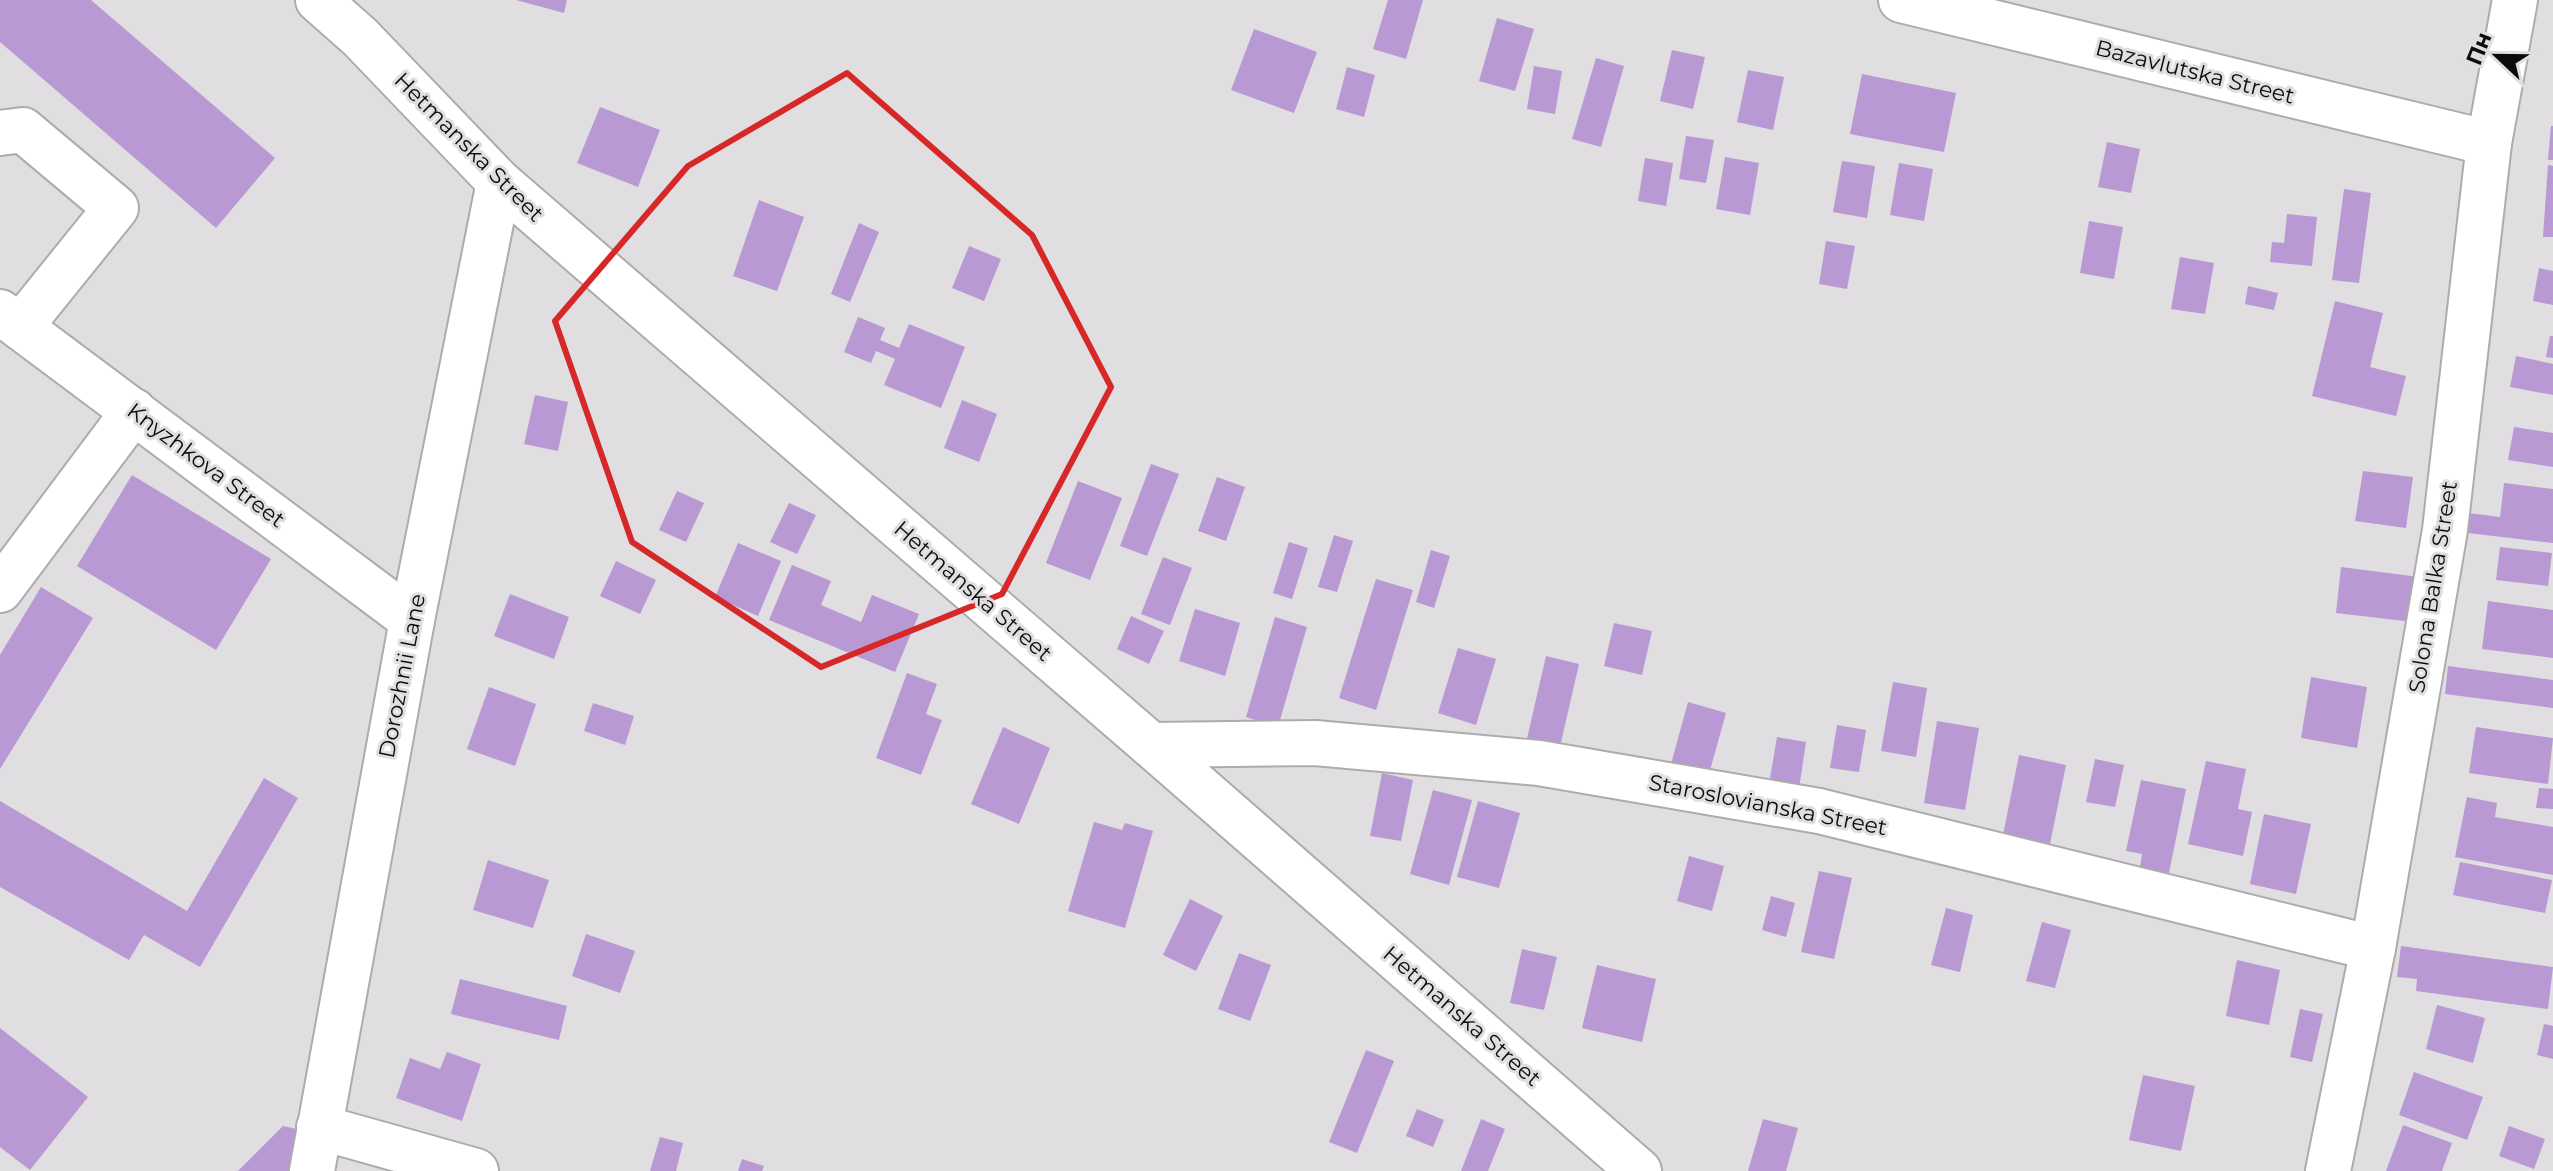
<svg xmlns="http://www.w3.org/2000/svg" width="2553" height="1171" font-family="Montserrat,sans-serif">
	<rect width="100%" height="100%" fill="#e0dee0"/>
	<g fill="#b899d3">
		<path d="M 0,0 L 91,0 L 275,158 L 216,228 L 0,42 Z"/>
		<path d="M 516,0 L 567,0 L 564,13 Z"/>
		<path d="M 1388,0 L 1423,0 L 1406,59 L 1373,49 Z"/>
		<path d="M 1497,18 L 1534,29 L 1515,91 L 1479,81 Z"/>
		<path d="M 1254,29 L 1317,52 L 1294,113 L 1231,90 Z"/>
		<path d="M 1672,50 L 1705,57 L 1693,109 L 1660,101 Z"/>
		<path d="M 1596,58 L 1624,66 L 1601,147 L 1572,139 Z"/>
		<path d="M 1534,66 L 1562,71 L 1555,114 L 1527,109 Z"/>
		<path d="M 1347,67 L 1375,75 L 1364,117 L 1336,109 Z"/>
		<path d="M 1748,70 L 1784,77 L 1773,130 L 1737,122 Z"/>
		<path d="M 1862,74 L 1956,93 L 1944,152 L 1850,134 Z"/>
		<path d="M 600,107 L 660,130 L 638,187 L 577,163 Z"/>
		<path d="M 2551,126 L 2553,126 L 2553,160 L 2548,160 Z"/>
		<path d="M 1686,136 L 1714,140 L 1706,183 L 1679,179 Z"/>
		<path d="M 2107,142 L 2140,149 L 2131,193 L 2098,187 Z"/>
		<path d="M 1725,157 L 1759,163 L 1750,215 L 1716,209 Z"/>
		<path d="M 1645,158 L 1673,163 L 1666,206 L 1638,201 Z"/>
		<path d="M 1842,161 L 1875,166 L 1867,218 L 1833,212 Z"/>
		<path d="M 1899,163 L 1933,169 L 1924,221 L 1890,215 Z"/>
		<path d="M 2548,165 L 2553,166 L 2553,237 L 2543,237 Z"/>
		<path d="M 2344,189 L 2371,193 L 2359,283 L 2332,280 Z"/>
		<path d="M 759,200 L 804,217 L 777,291 L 733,276 Z"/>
		<path d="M 2287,214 L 2317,217 L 2312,266 L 2270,262 L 2272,242 L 2284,243 Z"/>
		<path d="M 2089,221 L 2123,227 L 2114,279 L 2080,273 Z"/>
		<path d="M 859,223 L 879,232 L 850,302 L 831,294 Z"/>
		<path d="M 1826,241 L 1855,246 L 1847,289 L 1819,284 Z"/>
		<path d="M 969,246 L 1001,259 L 984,301 L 952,288 Z"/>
		<path d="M 2180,257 L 2214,263 L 2205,314 L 2171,309 Z"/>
		<path d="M 2539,268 L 2553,271 L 2553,305 L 2533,301 Z"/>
		<path d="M 2248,286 L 2278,293 L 2274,310 L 2245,304 Z"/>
		<path d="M 2335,301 L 2383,313 L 2370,367 L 2406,376 L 2396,416 L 2312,396 Z"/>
		<path d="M 858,317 L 885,328 L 880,340 L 899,348 L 909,324 L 965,347 L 941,408 L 884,385 L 895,359 L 876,351 L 871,363 L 844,352 Z"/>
		<path d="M 2550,336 L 2553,336 L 2553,358 L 2546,357 Z"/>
		<path d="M 2516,356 L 2553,364 L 2553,395 L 2510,387 Z"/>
		<path d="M 535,395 L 568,402 L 558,451 L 524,444 Z"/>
		<path d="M 962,400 L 997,414 L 979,462 L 944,448 Z"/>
		<path d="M 2514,427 L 2553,433 L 2553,467 L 2508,460 Z"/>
		<path d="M 1151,464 L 1179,474 L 1147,556 L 1120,546 Z"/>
		<path d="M 2363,471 L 2413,477 L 2406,528 L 2355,521 Z"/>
		<path d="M 132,475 L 271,559 L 216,650 L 77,566 Z"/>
		<path d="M 1217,477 L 1245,487 L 1226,541 L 1198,531 Z"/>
		<path d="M 1078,481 L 1122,498 L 1090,580 L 1046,563 Z"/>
		<path d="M 2504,483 L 2553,489 L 2553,543 L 2468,533 L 2469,513 L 2500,517 Z"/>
		<path d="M 677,491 L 704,503 L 686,542 L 659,530 Z"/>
		<path d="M 789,503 L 816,515 L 797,554 L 770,542 Z"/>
		<path d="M 1334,535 L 1353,541 L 1337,592 L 1318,587 Z"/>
		<path d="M 1289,542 L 1308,548 L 1292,599 L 1273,593 Z"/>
		<path d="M 738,543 L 781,561 L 758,616 L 715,597 Z"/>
		<path d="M 2500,547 L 2552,553 L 2548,586 L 2496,580 Z"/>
		<path d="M 1431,550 L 1450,556 L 1434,608 L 1416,602 Z"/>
		<path d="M 1163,557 L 1192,568 L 1170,625 L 1141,614 Z"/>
		<path d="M 616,561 L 656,580 L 640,614 L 600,596 Z"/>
		<path d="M 792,565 L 831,581 L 821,605 L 861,622 L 872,595 L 919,614 L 895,672 L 769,620 Z"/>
		<path d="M 2341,567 L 2419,577 L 2413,622 L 2336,613 Z"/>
		<path d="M 1376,579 L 1413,590 L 1376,710 L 1339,698 Z"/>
		<path d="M 41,587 L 93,618 L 0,769 L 0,655 Z"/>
		<path d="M 510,594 L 569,617 L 554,659 L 494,636 Z"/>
		<path d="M 2488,601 L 2553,610 L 2553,658 L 2482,649 Z"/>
		<path d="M 1195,609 L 1240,623 L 1225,676 L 1179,661 Z"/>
		<path d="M 1131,616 L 1164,631 L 1149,664 L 1117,649 Z"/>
		<path d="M 1275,617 L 1307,627 L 1278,727 L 1246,717 Z"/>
		<path d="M 1614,623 L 1652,631 L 1642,675 L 1604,666 Z"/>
		<path d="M 1458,648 L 1496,659 L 1476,725 L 1438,713 Z"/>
		<path d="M 1546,656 L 1579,664 L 1559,751 L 1526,743 Z"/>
		<path d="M 2448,666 L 2553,680 L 2553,708 L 2445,694 Z"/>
		<path d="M 907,673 L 937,684 L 926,714 L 942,720 L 921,775 L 876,758 Z"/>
		<path d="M 2311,677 L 2367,687 L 2357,748 L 2301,738 Z"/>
		<path d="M 1893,682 L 1927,688 L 1916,757 L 1881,751 Z"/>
		<path d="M 489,687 L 536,704 L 515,766 L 467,749 Z"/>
		<path d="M 1688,702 L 1726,713 L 1709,774 L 1671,764 Z"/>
		<path d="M 593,703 L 634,716 L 625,745 L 584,731 Z"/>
		<path d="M 1937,721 L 1979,728 L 1965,810 L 1924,803 Z"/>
		<path d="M 1837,725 L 1866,730 L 1859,772 L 1830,768 Z"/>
		<path d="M 1003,727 L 1050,748 L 1019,824 L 971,804 Z"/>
		<path d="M 2476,727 L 2553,738 L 2548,784 L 2469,773 Z"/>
		<path d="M 1777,737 L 1806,742 L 1799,789 L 1769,784 Z"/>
		<path d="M 2019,755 L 2066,765 L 2050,844 L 2003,835 Z"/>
		<path d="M 2095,759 L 2124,765 L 2115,807 L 2086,802 Z"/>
		<path d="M 2206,761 L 2246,769 L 2238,809 L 2252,812 L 2243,856 L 2188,844 Z"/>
		<path d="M 1382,773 L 1413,780 L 1401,841 L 1370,836 Z"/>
		<path d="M 264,778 L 298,798 L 200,967 L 144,935 L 129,960 L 0,887 L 0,801 L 187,911 Z"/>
		<path d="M 2141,780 L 2186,789 L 2169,873 L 2140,867 L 2142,854 L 2126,851 Z"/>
		<path d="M 2539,788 L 2553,789 L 2553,809 L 2536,808 Z"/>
		<path d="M 1433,790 L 1472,800 L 1449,885 L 1410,874 Z"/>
		<path d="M 2467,797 L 2497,803 L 2495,817 L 2553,827 L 2553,875 L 2455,857 Z"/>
		<path d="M 1478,801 L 1520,813 L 1499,888 L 1457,877 Z"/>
		<path d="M 2264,814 L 2311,824 L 2296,894 L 2250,884 Z"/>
		<path d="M 1094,822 L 1122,830 L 1125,823 L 1153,831 L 1125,928 L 1068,911 Z"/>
		<path d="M 1689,856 L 1724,866 L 1712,911 L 1677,901 Z"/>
		<path d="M 488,860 L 549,880 L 533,928 L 473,910 Z"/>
		<path d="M 2460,862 L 2552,880 L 2545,913 L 2453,895 Z"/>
		<path d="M 1819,871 L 1852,878 L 1834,959 L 1801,952 Z"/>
		<path d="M 1771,896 L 1795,903 L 1786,937 L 1762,930 Z"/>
		<path d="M 1190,899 L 1223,916 L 1196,971 L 1163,955 Z"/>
		<path d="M 1946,908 L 1973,915 L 1960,972 L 1931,965 Z"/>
		<path d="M 2042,922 L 2071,930 L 2055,988 L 2026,981 Z"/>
		<path d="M 586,934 L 635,951 L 620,993 L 572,976 Z"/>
		<path d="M 2401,946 L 2553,967 L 2548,1009 L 2416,991 L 2417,979 L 2397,977 Z"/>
		<path d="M 1522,949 L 1557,957 L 1544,1010 L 1510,1003 Z"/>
		<path d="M 1239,953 L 1271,965 L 1250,1021 L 1218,1009 Z"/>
		<path d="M 2237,960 L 2280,970 L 2269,1025 L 2226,1016 Z"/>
		<path d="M 1597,965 L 1656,979 L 1642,1042 L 1582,1028 Z"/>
		<path d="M 460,979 L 567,1006 L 559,1040 L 451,1014 Z"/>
		<path d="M 2437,1005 L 2485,1018 L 2473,1063 L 2426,1049 Z"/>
		<path d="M 2300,1009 L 2323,1014 L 2312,1062 L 2290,1057 Z"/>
		<path d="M 2544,1024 L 2553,1026 L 2553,1059 L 2537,1055 Z"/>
		<path d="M 0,1028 L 88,1097 L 30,1170 L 0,1147 Z"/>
		<path d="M 1366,1050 L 1394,1061 L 1357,1153 L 1329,1142 Z"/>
		<path d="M 447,1052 L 481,1064 L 462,1121 L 396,1098 L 410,1058 L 440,1069 Z"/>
		<path d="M 2414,1072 L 2483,1097 L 2467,1140 L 2399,1115 Z"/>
		<path d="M 2143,1075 L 2195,1086 L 2181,1151 L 2129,1140 Z"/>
		<path d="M 1417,1109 L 1444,1120 L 1433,1147 L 1406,1136 Z"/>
		<path d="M 1481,1119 L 1505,1129 L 1488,1171 L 1461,1171 Z"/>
		<path d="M 1763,1119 L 1798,1128 L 1786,1171 L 1748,1171 Z"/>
		<path d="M 2403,1125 L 2452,1143 L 2442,1171 L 2386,1171 Z"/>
		<path d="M 283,1126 L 305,1131 L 297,1171 L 238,1171 Z"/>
		<path d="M 2509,1126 L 2545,1139 L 2534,1169 L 2499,1156 Z"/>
		<path d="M 660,1137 L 683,1143 L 676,1171 L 650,1171 Z"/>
		<path d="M 742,1159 L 764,1166 L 762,1171 L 738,1171 Z"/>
	</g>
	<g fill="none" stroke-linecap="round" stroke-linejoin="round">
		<g stroke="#aeabad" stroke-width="48">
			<g id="minor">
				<path d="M 318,0 L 360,37 L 499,182 L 1151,745 L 1639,1171"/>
				<path d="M 1901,0 L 2489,143"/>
				<path d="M 0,133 L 23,130 L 116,208 L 20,327"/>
				<path d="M 0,312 L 412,620"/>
				<path d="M 0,590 L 134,411"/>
				<path d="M 1151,745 L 1315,743 L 1539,763 L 1819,811 L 2373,948"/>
				<path d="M 319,1127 L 476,1171"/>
				<path d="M 312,1171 L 412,620 L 499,182"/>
				<path d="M 2328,1171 L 2373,948 L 2445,530 L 2489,143 L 2515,0"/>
			</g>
		</g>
		<use href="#minor" stroke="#fff" stroke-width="44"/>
	</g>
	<path fill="none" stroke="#d62828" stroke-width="6" stroke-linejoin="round" d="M 847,73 L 1032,235 L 1111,387 L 1002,594 L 821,667 L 632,542 L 555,321 L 688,166 Z"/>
	<g text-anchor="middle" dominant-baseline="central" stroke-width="6" stroke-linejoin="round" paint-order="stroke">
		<g font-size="22" fill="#0c0c0c" stroke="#e0dee0">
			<text transform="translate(2195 72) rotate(14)">Bazavlutska Street</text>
			<text transform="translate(469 147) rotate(45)">Hetmanska Street</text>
			<text transform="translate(206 465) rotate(37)">Knyzhkova Street</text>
			<text transform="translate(2433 587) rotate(-81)">Solona Balka Street</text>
			<text transform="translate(973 591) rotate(41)">Hetmanska Street</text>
			<text transform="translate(402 676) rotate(-79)">Dorozhnii Lane</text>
			<text transform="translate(1768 805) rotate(11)">Staroslovianska Street</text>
			<text transform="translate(1462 1016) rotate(41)">Hetmanska Street</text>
		</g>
	</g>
	<g transform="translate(2497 56) rotate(292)" stroke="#e0dee0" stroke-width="6" paint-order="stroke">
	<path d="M0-6L14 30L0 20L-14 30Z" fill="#0c0c0c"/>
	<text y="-12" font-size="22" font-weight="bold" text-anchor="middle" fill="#0c0c0c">Пн</text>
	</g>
</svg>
